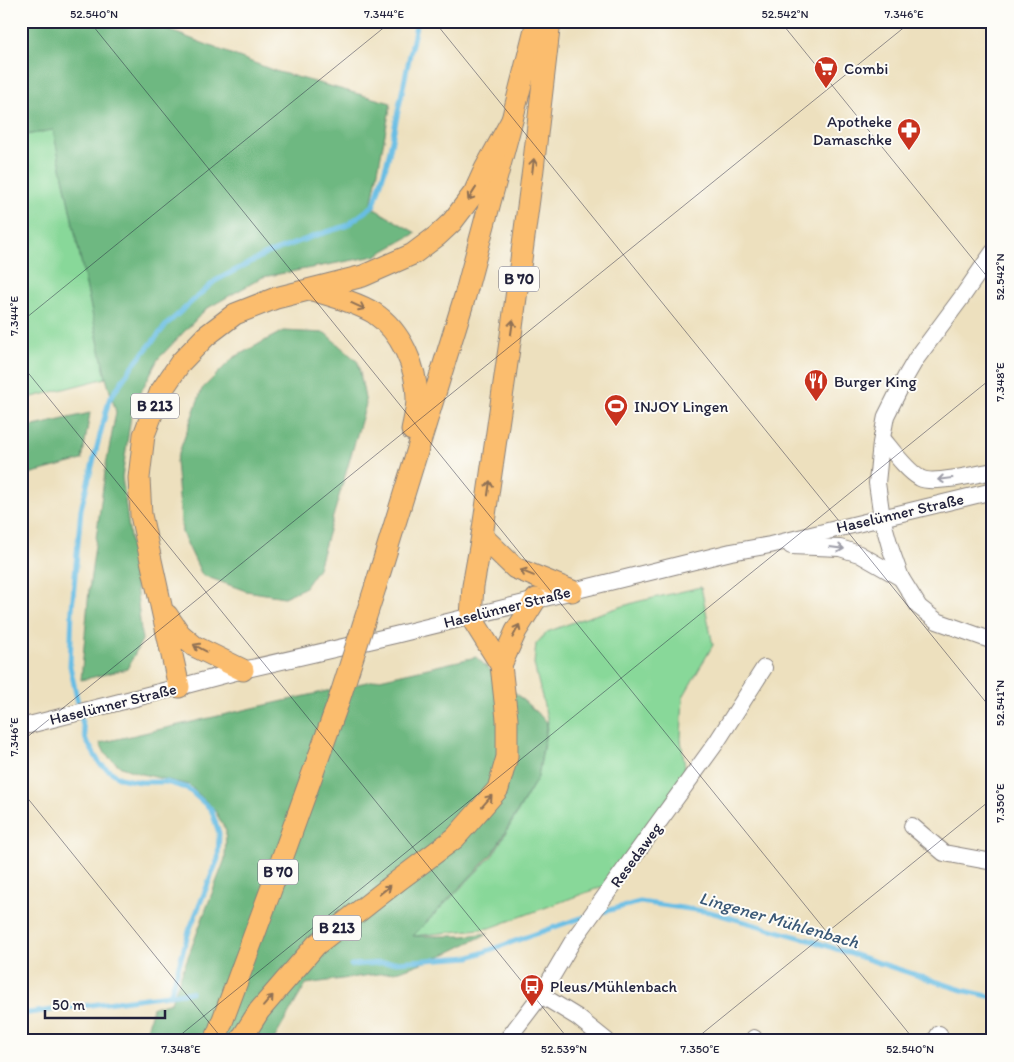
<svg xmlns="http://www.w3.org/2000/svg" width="1014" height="1062" font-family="Itim,sans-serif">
	<rect width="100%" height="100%" fill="#fdfcf7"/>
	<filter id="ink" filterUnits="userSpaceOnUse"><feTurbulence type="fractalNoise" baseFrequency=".02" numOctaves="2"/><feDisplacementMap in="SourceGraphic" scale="10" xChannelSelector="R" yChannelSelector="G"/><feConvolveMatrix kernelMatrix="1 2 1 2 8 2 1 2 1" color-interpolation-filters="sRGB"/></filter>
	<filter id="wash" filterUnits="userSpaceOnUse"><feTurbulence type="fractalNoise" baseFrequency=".0096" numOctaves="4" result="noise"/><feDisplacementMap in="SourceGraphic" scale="20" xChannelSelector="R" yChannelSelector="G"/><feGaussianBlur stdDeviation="1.12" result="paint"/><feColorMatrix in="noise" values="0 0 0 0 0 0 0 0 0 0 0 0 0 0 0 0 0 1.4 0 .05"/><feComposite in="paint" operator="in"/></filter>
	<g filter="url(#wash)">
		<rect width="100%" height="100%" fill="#ede0be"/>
		<g fill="#88d899" stroke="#557d6a">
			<path d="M 53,129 L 106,378 L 21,400 L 21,136 Z"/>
			<path d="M 701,587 L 713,645 L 683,697 L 681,739 L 686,774 L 604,886 L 490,928 L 413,936 L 493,855 L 538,777 L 548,722 L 534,664 L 536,644 L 547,632 L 579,620 L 636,602 Z"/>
		</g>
		<g fill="#6eb881" stroke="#486d5e">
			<path d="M 21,21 L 145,21 L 275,71 L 391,103 L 371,207 L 416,233 L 375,256 L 263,277 L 206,309 L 158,359 L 132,409 L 122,477 L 135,575 L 142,640 L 127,669 L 81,680 L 89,590 L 106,465 L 116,412 L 106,378 L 53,130 L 21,136 Z"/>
			<path d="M 283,331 L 325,333 L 358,362 L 366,404 L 318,568 L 304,588 L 284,597 L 246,591 L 202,575 L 182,533 L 176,461 L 202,389 L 233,358 Z"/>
			<path d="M 90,413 L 82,460 L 21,476 L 21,429 Z"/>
			<path d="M 476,657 L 547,722 L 538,777 L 492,854 L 413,936 L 464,936 L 489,933 L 448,953 L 400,971 L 306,984 L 273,1041 L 144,1041 L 153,1007 L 171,1002 L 225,859 L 226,831 L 214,809 L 189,785 L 138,773 L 121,767 L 106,755 L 100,743 Z"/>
		</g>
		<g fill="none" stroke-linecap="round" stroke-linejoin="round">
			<g stroke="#67bde4" stroke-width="5">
				<path d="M 598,913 L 640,902 L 710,912 L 809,940 L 962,990 L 993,997"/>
				<path d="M 351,965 L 470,957 L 569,922 L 585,917"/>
				<path d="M 170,995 L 189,931 L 218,859 L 219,833 L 211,809 L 187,788 L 166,782 L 140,782 L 120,778 L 100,764 L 86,740 L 70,666 L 72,609 L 81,509 L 109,400 L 131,368 L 167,324 L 215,281 L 266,254 L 317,235 L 346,226 L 374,205 L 388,159 L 417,21"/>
				<path d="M 21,1014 L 191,992"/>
			</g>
		</g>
	</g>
	<g filter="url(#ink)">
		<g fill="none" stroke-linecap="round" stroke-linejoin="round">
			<g stroke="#88817c" stroke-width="18">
				<g id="minor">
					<path d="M 993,252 L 962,297 L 916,359 L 905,378 L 886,416 L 881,443 L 877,483 L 882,518 L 891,550 L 901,578 L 919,607 L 937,621 L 993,641"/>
					<path d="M 882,438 C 892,450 907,471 920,478 C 932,485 977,474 993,471"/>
					<path d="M 791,546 L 840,548 L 859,554 L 901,578"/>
					<path d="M 21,727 L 179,687 L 243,670 L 395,635 L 731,552 L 770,545 L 993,491"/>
					<path d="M 912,826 L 944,853 L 993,862"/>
					<path d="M 541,995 L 577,1017 L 607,1041"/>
					<path d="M 506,1041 L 541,995 L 574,939 L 716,743 L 764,668"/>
					<path d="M 753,1041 L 754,1038"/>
					<path d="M 935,1041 L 939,1034"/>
				</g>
			</g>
			<g stroke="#88817c" stroke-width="23">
				<g id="major">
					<path d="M 312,290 C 332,296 356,302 374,313 C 401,331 417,367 417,399 C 417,409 414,420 412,430"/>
					<path d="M 482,536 L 515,568 L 572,591"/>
					<path d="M 376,585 L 465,296 L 512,120 L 537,21"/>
					<path d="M 167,615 L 180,634 L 194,646 L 243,670"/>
					<path d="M 501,665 L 516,631 L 536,599"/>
					<path d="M 179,687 L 141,515 L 139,478 L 144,435 L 160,393 L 181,362 L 206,336 L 235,314 L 276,298 L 363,276 L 413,254 L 437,236 L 452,222 L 474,193 L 485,169 L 512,120"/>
					<path d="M 215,1041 L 269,895 L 338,703"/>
					<path d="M 240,1041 L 259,1011 L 316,945 L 399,880 L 455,838 L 498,789 L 507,757 L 507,719 L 501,665 L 471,617 L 473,586 L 482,536 L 511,335 L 533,169 L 550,21"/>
				</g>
			</g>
			<use href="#minor" stroke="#fff" stroke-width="16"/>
			<use href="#major" stroke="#fbbd6e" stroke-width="21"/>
			<g stroke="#88817c" stroke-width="23" stroke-linecap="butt">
				<path id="major-bridge" d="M 338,703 L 376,585"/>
			</g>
			<use href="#major-bridge" stroke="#fbbd6e" stroke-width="21"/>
		</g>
		<defs><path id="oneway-shaft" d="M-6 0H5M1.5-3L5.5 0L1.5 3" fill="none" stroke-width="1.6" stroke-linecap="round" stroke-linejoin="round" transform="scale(1.25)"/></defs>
		<g stroke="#8e7054">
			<use href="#oneway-shaft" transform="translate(533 166) rotate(-83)"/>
			<use href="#oneway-shaft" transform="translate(472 194) rotate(122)"/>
			<use href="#oneway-shaft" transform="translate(358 306) rotate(25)"/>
			<use href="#oneway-shaft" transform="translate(512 327) rotate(-82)"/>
			<use href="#oneway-shaft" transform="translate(489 488) rotate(-82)"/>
			<use href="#oneway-shaft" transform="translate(527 573) rotate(-158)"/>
			<use href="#oneway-shaft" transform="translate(516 631) rotate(-62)"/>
			<use href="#oneway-shaft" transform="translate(200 648) rotate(-152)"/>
			<use href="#oneway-shaft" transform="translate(487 801) rotate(-49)"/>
			<use href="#oneway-shaft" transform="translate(385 890) rotate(-38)"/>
			<use href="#oneway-shaft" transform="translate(268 1001) rotate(-49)"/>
		</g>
		<g stroke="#9c9ca7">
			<use href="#oneway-shaft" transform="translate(945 479) rotate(173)"/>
			<use href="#oneway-shaft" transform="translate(837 548) rotate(7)"/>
		</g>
	</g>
	<path fill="none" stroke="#22223b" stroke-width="1" stroke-opacity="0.45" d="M 89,21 L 915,1041M 434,21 L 993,711M 780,21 L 993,284M 21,322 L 392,21M 21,364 L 570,1041M 21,742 L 912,21M 21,790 L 224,1041M 173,1041 L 993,377M 693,1041 L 993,798"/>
	<defs>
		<g id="supermarket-pin" transform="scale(1.25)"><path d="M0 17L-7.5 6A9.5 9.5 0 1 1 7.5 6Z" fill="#c8321e" stroke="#fdfcf7"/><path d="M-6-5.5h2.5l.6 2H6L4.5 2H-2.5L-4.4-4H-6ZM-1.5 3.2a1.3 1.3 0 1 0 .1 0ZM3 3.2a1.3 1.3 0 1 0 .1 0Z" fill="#fff"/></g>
		<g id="pharmacy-pin" transform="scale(1.25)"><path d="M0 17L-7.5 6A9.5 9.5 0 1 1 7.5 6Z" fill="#c8321e" stroke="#fdfcf7"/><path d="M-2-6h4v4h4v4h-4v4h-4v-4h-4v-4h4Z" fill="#fff"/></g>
		<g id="restaurant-pin" transform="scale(1.25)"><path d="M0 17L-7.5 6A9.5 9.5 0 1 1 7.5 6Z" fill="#c8321e" stroke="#fdfcf7"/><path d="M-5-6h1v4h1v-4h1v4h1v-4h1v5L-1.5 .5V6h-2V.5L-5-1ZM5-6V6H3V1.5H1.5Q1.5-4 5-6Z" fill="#fff"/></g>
		<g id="stadium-pin" transform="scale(1.25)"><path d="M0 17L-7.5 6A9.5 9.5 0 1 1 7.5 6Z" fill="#c8321e" stroke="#fdfcf7"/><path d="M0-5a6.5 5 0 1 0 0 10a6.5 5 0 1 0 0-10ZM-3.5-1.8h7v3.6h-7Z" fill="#fff"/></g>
		<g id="bus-pin" transform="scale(1.25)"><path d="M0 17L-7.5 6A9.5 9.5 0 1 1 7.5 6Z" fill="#c8321e" stroke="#fdfcf7"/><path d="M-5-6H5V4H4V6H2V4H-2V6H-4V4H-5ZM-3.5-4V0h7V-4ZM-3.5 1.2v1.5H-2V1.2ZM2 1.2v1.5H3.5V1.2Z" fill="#fff"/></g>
	</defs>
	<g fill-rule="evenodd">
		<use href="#supermarket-pin" x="826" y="68"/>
		<use href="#pharmacy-pin" x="909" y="130"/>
		<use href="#restaurant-pin" x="816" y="381"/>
		<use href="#stadium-pin" x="616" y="406"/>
		<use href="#bus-pin" x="532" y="986"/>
	</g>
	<g text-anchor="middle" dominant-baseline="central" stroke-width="4" stroke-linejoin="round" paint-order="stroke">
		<g fill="#fdfcf7" stroke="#646373" stroke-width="1">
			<rect x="499" y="266.5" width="40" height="25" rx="4"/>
			<rect x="131" y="393.5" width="48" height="25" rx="4"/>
			<rect x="258" y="859.5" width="40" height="25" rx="4"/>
			<rect x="313" y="915.5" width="48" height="25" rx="4"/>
		</g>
		<g font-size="15" font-weight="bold" fill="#22223b">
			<text x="519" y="279">B 70</text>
			<text x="155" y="406">B 213</text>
			<text x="278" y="872">B 70</text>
			<text x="337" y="928">B 213</text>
		</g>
		<g font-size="16" fill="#22223b" stroke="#fdfcf7" text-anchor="start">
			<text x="844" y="68">Combi</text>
			<text x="892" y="121" text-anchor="end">Apotheke<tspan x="892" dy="18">Damaschke</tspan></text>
			<text x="834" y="381">Burger King</text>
			<text x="634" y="406">INJOY Lingen</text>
			<text x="550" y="986">Pleus/Mühlenbach</text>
		</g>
		<g font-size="16" fill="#22223b" stroke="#fdfcf7">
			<text transform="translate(900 513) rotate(-13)">Haselünner Straße</text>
			<text transform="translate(507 607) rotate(-14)">Haselünner Straße</text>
			<text transform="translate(113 704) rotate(-14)">Haselünner Straße</text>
			<text transform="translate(636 855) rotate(-54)">Resedaweg</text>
		</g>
		<g font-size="18" font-style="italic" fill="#3a5876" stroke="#fdfcf7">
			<text transform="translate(779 920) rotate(16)">Lingener Mühlenbach</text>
		</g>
	</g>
	<rect width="1014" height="1062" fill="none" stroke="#fdfcf7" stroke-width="55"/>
	<path d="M45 1010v8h120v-8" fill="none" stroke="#22223b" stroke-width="2.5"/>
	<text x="52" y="1010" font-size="15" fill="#22223b" stroke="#fdfcf7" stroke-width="4" paint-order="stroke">50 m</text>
	<rect x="28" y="28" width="958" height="1006" fill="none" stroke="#22223b" stroke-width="2"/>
	<g font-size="12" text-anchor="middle" fill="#22223b">
		<text x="94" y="18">52.540°N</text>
		<text x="384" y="18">7.344°E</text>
		<text x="785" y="18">52.542°N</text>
		<text x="904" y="18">7.346°E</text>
		<text transform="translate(1000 277) rotate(-90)" y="4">52.542°N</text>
		<text transform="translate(14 316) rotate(-90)" y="4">7.344°E</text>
		<text transform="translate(1000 382) rotate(-90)" y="4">7.348°E</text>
		<text transform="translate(1000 703) rotate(-90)" y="4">52.541°N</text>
		<text transform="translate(14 737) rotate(-90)" y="4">7.346°E</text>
		<text transform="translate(1000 803) rotate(-90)" y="4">7.350°E</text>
		<text x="181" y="1053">7.348°E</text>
		<text x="564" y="1053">52.539°N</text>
		<text x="700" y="1053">7.350°E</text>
		<text x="910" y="1053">52.540°N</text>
	</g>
</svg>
